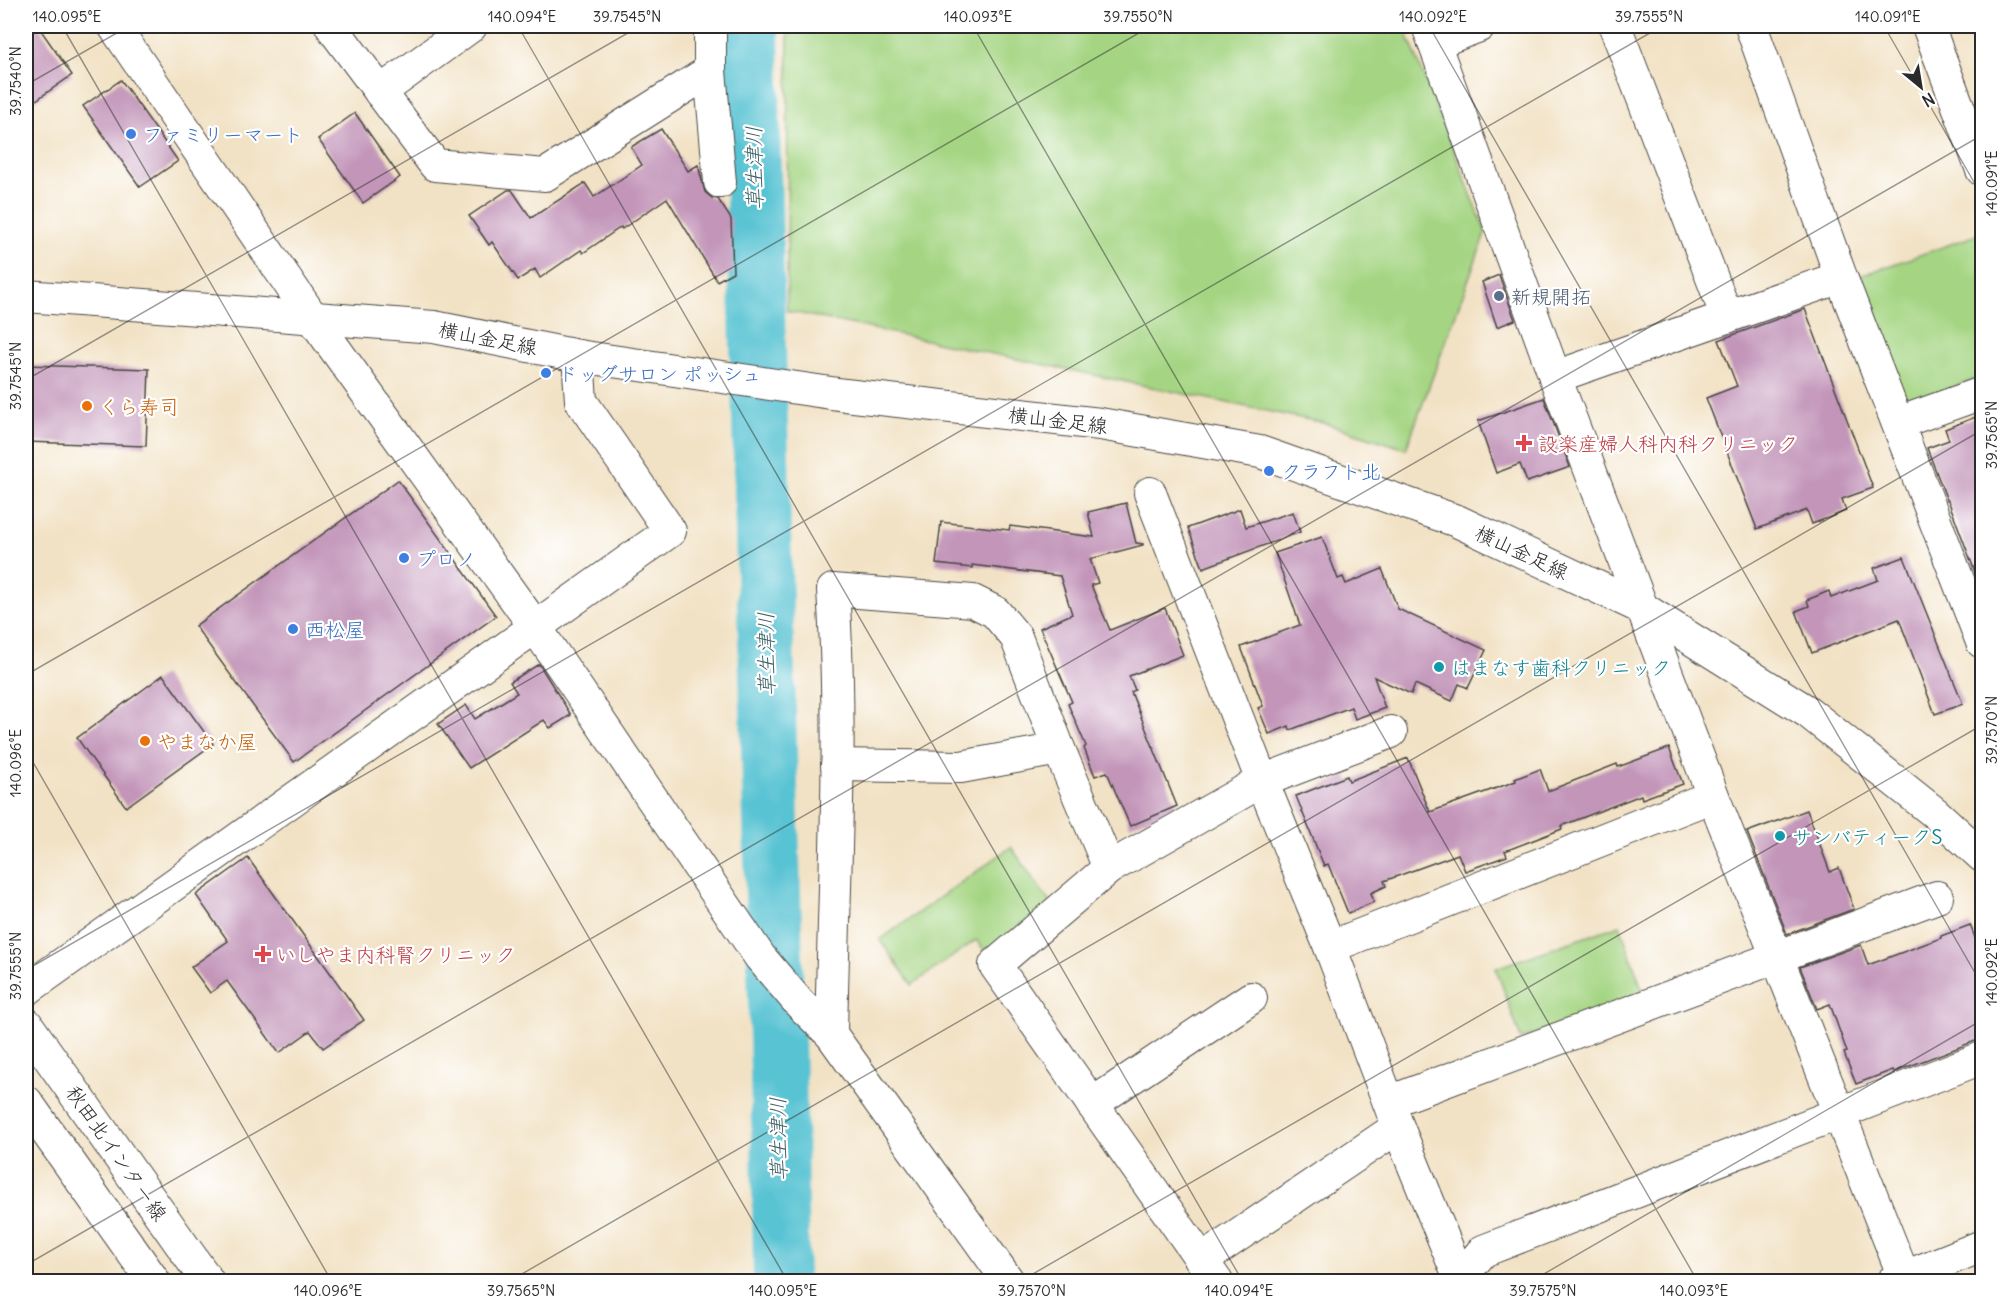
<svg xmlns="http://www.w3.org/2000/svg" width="2008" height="1307" font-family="Delius,'Klee One',sans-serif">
	<rect width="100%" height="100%" fill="#fff"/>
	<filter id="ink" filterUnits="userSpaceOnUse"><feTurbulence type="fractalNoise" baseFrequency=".0167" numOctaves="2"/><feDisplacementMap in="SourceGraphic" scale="12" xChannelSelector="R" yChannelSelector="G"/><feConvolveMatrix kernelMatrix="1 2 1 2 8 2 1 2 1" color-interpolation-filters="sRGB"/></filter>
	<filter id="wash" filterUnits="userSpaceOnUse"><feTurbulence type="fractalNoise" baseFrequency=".008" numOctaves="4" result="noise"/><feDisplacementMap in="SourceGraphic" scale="24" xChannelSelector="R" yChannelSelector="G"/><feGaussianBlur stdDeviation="1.35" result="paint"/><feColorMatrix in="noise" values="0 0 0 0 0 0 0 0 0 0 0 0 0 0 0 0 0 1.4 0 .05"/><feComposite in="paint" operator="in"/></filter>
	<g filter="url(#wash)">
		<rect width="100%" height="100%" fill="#f2e2c5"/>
		<g fill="#a5d583" stroke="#688057" stroke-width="1.5">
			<path d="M 788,26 L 1404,26 L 1486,232 L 1406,449 L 1324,423 L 787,311 Z"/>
			<path d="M 1982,233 L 1982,377 L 1916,401 L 1900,396 L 1857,277 Z"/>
			<path d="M 1011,847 L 1051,904 L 985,951 L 976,940 L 912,985 L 880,940 Z"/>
			<path d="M 1620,925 L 1644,995 L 1521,1039 L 1496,968 Z"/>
		</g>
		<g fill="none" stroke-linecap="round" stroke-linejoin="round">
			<path stroke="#58c3d3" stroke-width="56" d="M 751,26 L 753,167 L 779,1111 L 781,1282"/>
		</g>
		<g id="blocks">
			<g fill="#c295b9">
				<path d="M 26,26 L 38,26 L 72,75 L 26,107 Z"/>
				<path d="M 121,80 L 178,161 L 140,187 L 83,106 Z"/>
				<path d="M 355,113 L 400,177 L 363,203 L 318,139 Z"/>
				<path d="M 661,129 L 688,171 L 698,165 L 705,192 L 712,198 L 718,199 L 731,219 L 733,272 L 717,281 L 667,198 L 622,229 L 621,227 L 583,253 L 581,250 L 540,278 L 535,269 L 518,280 L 492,242 L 489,245 L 469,216 L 508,190 L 512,190 L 531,218 L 585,183 L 594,197 L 642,165 L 631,147 Z"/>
				<path d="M 1499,275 L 1515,320 L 1497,327 L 1482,282 Z"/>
				<path d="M 1805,309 L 1873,488 L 1842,499 L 1846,511 L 1812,524 L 1807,510 L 1757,529 L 1706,398 L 1737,386 L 1719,340 Z"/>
				<path d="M 26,365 L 149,369 L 146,446 L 26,442 Z"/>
				<path d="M 1544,398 L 1570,467 L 1527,482 L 1520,464 L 1496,473 L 1478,421 Z"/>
				<path d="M 1983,414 L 1983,584 L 1980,585 L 1948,500 L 1947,500 L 1927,448 L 1949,440 L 1945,429 Z"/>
				<path d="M 398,480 L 496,616 L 294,762 L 195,626 Z"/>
				<path d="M 1126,503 L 1136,543 L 1143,544 L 1143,545 L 1090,559 L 1098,583 L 1091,585 L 1110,630 L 1165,608 L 1183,655 L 1129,676 L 1135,690 L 1131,692 L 1177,806 L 1130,826 L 1107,772 L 1095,776 L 1084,748 L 1086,746 L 1068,704 L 1072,702 L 1040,628 L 1072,614 L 1060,576 L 972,565 L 972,568 L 936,564 L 941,522 L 1009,530 L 1010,526 L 1094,537 L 1088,512 Z"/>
				<path d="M 1240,509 L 1246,527 L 1293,512 L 1300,532 L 1203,568 L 1188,528 Z"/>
				<path d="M 1322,537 L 1338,579 L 1343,577 L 1346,584 L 1382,569 L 1398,609 L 1486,650 L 1468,688 L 1459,684 L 1452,701 L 1415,684 L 1411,694 L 1374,677 L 1385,708 L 1355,719 L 1351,707 L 1290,730 L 1289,726 L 1269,734 L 1258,708 L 1263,706 L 1241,647 L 1300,625 L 1275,553 Z"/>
				<path d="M 1904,557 L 1963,704 L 1935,714 L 1899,619 L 1812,653 L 1796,611 L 1809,606 L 1807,600 L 1829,591 L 1831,598 L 1878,580 L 1874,568 Z"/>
				<path d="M 539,664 L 571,715 L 550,728 L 544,720 L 469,768 L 438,724 L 466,705 L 475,719 L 517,693 L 510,682 Z"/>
				<path d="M 163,675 L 213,744 L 126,807 L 77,738 Z"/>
				<path d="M 1669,748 L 1683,784 L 1642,799 L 1641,795 L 1561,826 L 1562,829 L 1505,851 L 1507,856 L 1465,871 L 1458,854 L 1384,881 L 1386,886 L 1371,893 L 1374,902 L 1348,913 L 1328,864 L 1324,866 L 1296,796 L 1347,776 L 1349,781 L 1408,758 L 1430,812 L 1516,781 L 1515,779 L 1540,769 L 1548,791 L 1617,764 L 1618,767 Z"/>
				<path d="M 1807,810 L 1830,872 L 1839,868 L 1854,909 L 1787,934 L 1747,832 Z"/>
				<path d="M 248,858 L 364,1020 L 323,1048 L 310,1031 L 279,1053 L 227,981 L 210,993 L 191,967 L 228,941 L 196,895 Z"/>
				<path d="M 1970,925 L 1976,940 L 1983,938 L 1983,1038 L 1894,1072 L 1893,1070 L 1856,1084 L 1844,1053 L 1847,1052 L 1830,1004 L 1817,1009 L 1800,967 L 1861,945 L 1868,965 L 1941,938 L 1941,936 Z"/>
			</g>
		</g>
	</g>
	<g filter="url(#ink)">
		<use href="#blocks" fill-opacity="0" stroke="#494642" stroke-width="1.5"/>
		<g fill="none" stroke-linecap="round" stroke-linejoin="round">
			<g stroke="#494642" stroke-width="34">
				<g id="minor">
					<path d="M 114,26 L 312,317 L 536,628 L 760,957 L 800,1004 L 831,1034 L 1009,1282"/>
					<path d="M 331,26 L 435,165 L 545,175 L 710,71 L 720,182"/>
					<path d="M 710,26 L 710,71"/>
					<path d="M 1428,26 L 1555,377 L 1713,796 L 1906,1282"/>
					<path d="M 1615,26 L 1727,317"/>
					<path d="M 1751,26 L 1841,277 L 1982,642"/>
					<path d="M 1928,26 L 1982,170"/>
					<path d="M 1434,43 L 1479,26"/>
					<path d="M 380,92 L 471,26"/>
					<path d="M 26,296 L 434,327 L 578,356 L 845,395 L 1100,424 L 1260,452 L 1457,521 L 1642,608 L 1808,712 L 1935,813 L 1982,856"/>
					<path d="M 1555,377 L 1841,277"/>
					<path d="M 1898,423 L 1982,393"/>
					<path d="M 1150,493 L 1262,781 L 1330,947 L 1398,1127 L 1461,1282"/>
					<path d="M 837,765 L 961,767 L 1059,749"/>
					<path d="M 1330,947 L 1713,796"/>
					<path d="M 26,990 L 670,531 L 581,401 L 578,356"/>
					<path d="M 831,1034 C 834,886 843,738 833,590 L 973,601 L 995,612 L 1016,637 L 1059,749 L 1109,868"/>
					<path d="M 1389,1102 L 1937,897"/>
					<path d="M 1092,1104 L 1251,998"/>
					<path d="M 1202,1260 L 1398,1127"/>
					<path d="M 1217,1282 L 995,965 L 1109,868 L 1262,781 L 1391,732"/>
					<path d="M 1457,1282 L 1483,1251 L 1982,1058"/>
					<path d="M 1892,1282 L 1982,1246"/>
				</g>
			</g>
			<g stroke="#494642" stroke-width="35">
				<g id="major">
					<path d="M 26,1024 L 208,1282"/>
					<path d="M 26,1102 L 154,1282"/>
				</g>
			</g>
			<use href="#minor" stroke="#fff" stroke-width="32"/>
			<use href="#major" stroke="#fff" stroke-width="33"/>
		</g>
	</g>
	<path fill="none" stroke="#2b2b2b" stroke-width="1.5" stroke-opacity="0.45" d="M 62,26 L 788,1282M 518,26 L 1243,1282M 973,26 L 1698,1282M 1429,26 L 1982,985M 1884,26 L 1982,196M 26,85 L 129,26M 26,380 L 640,26M 26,675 L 1151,26M 26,750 L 332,1282M 26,970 L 1662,26M 26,1265 L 1982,135M 508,1282 L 1982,430M 1019,1282 L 1982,725M 1530,1282 L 1982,1020"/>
	<g fill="#3f7fe0" stroke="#fff" stroke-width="2">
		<circle cx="131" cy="134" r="6"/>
		<circle cx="546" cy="373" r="6"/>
		<circle cx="1269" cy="471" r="6"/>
		<circle cx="404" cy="558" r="6"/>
		<circle cx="293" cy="629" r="6"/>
	</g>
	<circle fill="#5c6f8a" stroke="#fff" stroke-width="2" cx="1499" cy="296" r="6"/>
	<g fill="#e8710a" stroke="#fff" stroke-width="2">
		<circle cx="87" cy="406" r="6"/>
		<circle cx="145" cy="741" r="6"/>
	</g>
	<g fill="#e0444e" stroke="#fff" stroke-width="2">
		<path d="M1521 434h6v6h6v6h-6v6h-6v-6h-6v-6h6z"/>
		<path d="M260 945h6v6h6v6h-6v6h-6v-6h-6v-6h6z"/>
	</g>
	<g fill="#0f9aa8" stroke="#fff" stroke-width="2">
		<circle cx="1439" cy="667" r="6"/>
		<circle cx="1780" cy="836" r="6"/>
	</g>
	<g text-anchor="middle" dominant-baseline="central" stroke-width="4.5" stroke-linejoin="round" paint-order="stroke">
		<g font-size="20" fill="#366cbe" stroke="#fff" text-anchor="start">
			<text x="143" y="134">ファミリーマート</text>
			<text x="558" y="373">ドッグサロン ポッシュ</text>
			<text x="1281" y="471">クラフト北</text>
			<text x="416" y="558">プロノ</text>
			<text x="305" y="629">西松屋</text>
		</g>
		<g font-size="20" fill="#4e5e75" stroke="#fff" text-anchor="start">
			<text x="1511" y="296">新規開拓</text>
		</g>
		<g font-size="20" fill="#2b2b2b" stroke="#fff">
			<text transform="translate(488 338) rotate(11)">横山金足線</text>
			<text transform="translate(1058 420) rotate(7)">横山金足線</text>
			<text transform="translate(1522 552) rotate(25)">横山金足線</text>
			<text transform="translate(117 1153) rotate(55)">秋田北インター線</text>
		</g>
		<g font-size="20" fill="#c56008" stroke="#fff" text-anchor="start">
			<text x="99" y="406">くら寿司</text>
			<text x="157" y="741">やまなか屋</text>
		</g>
		<g font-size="20" fill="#be3a42" stroke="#fff" text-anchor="start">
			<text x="1538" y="443">設楽産婦人科内科クリニック</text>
			<text x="276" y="954">いしやま内科腎クリニック</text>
		</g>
		<g font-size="20" fill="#0d838f" stroke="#fff" text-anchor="start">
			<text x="1451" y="667">はまなす歯科クリニック</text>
			<text x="1792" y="836">サンバティークS</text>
		</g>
		<g font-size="21" font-style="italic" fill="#3b6066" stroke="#fff">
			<text transform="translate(754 168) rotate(-91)">草生津川</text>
			<text transform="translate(766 654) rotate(-91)">草生津川</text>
			<text transform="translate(778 1139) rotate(-91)">草生津川</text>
		</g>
	</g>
	<rect width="2008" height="1307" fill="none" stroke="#fff" stroke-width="66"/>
	<g transform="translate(1921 87) rotate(150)" stroke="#ffffff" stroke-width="4.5" paint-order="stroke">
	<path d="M0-4.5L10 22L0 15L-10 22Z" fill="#2b2b2b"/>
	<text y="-9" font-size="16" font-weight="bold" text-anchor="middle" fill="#2b2b2b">N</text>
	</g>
	<rect x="33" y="33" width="1942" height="1241" fill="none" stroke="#2b2b2b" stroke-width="2"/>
	<g font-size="15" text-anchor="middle" fill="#2b2b2b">
		<text x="67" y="22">140.095°E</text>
		<text x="522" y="22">140.094°E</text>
		<text x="627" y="22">39.7545°N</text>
		<text x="978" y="22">140.093°E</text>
		<text x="1138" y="22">39.7550°N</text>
		<text x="1433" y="22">140.092°E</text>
		<text x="1649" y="22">39.7555°N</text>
		<text x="1888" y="22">140.091°E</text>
		<text transform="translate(16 81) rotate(-90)" y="5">39.7540°N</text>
		<text transform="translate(1992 183) rotate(-90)" y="5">140.091°E</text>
		<text transform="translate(16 376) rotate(-90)" y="5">39.7545°N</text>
		<text transform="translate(1992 435) rotate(-90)" y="5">39.7565°N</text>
		<text transform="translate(1992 730) rotate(-90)" y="5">39.7570°N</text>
		<text transform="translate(16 763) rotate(-90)" y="5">140.096°E</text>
		<text transform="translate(16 966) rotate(-90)" y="5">39.7555°N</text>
		<text transform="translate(1992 972) rotate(-90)" y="5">140.092°E</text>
		<text x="328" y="1296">140.096°E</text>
		<text x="521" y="1296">39.7565°N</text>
		<text x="783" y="1296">140.095°E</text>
		<text x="1032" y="1296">39.7570°N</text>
		<text x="1239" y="1296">140.094°E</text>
		<text x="1543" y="1296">39.7575°N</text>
		<text x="1694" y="1296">140.093°E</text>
	</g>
</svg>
